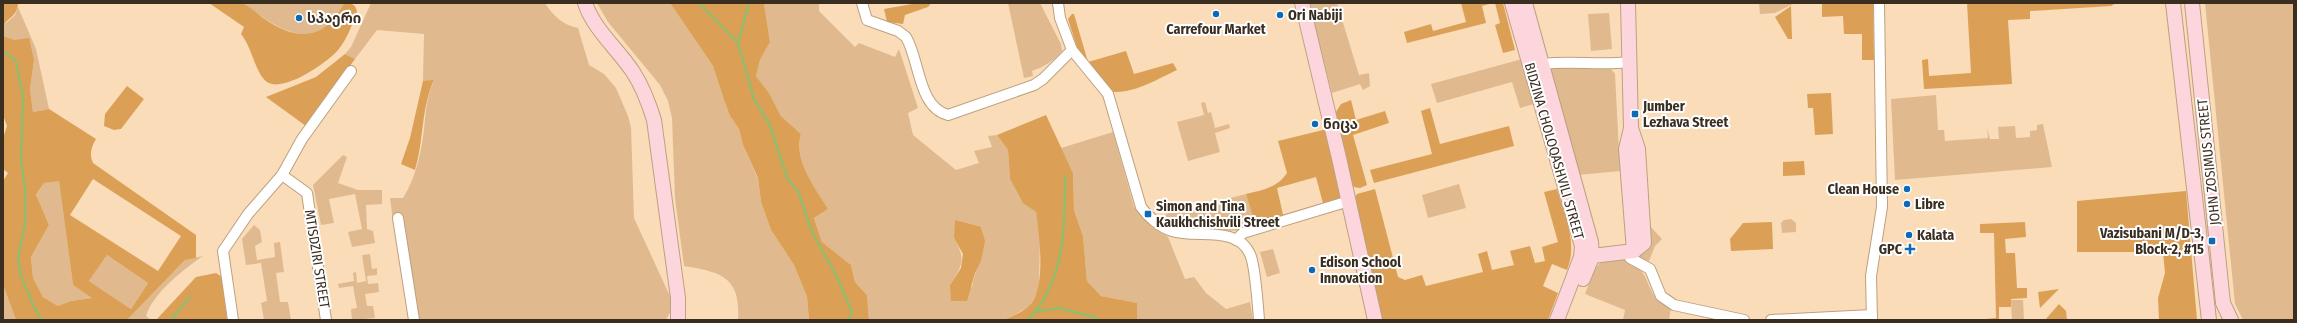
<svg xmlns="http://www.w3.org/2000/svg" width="2297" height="323" font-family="'Fira Sans Condensed','Noto Sans Georgian',sans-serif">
	<rect width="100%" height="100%" fill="#fadcb9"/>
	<g fill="#e0ba8e" fill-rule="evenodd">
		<path d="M 241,3 L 344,3 C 316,59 278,28 241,3 Z"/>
		<path d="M 371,3 L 545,3 C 553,16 563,25 578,28 L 589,65 L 604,74 L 616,88 L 628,116 L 631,127 L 634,218 L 674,305 L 666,320 L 417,320 L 401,220 L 393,221 L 390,198 L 403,198 C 414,181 420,158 423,137 C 426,117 425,100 434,81 L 423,81 L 424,34 L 377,30 L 355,59 L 345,54 L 351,47 Z"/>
		<path d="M 597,3 L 670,3 L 713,66 L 724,100 L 730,116 L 739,129 L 743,145 L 758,179 L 761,202 L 771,230 L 794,265 L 807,297 L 809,320 L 738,320 C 741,277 721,272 684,266 L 675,198 L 672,118 L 668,101 L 660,85 L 608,22 Z"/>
		<path d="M 764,3 L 819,3 L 819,11 L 855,47 L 859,43 L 895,57 L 899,49 L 918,108 L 908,113 L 913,135 L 956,170 L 979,163 L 974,151 L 992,147 L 988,136 L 997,135 L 1008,150 L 1010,179 L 1023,202 L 1036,212 L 1040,238 L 1039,283 L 1037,293 L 1029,307 L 1004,320 L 869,320 L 867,295 L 855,282 L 851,265 L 822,242 L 814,218 L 828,209 C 815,187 793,160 801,134 L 781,116 L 769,93 L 756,76 L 760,60 L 770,42 ZM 981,227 C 988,253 976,263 972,287 L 950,285 C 963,264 966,260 954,238 Z"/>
		<path d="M 1008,3 L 1040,3 L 1061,44 L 1062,51 C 1055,60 1044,67 1032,71 L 1033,76 L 1024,78 Z"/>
		<path d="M 1309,3 L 1337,3 L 1359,75 L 1369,73 L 1370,86 L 1363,90 L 1360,84 L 1332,93 Z"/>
		<path d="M 1759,3 L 1795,3 L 1775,13 L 1760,14 Z"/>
		<path d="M 2205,3 L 2294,3 L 2294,320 L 2243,320 L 2235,304 Z"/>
		<path d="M 18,7 L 36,49 L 49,109 L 33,112 L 30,89 L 34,60 L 15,40 L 3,36 L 3,26 L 15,15 Z"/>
		<path d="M 1609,13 L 1612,49 L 1591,51 L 1588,14 Z"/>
		<path d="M 1522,59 L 1534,104 L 1520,108 L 1512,82 L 1437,103 L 1431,84 Z"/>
		<path d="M 1558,66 L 1611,69 L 1615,74 L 1620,171 L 1578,175 L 1549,69 Z"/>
		<path d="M 1936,95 L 1938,130 L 1944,130 L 1945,141 L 1988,138 L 1987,128 L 1990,139 L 1999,139 L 1998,127 L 2015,126 L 2016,138 L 2030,137 L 2030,131 L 2037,130 L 2037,125 L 2043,124 L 2052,167 L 1895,180 L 1891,99 Z"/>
		<path d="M 1205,102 L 1208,113 L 1211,112 L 1215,128 L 1229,124 L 1230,128 L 1215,133 L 1220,152 L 1188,161 L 1177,122 L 1204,115 L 1201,103 Z"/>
		<path d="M 1113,132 L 1134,207 L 1152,227 L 1168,237 L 1185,279 L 1194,277 L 1206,293 L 1226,309 L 1250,302 L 1253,320 L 1137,320 L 1136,303 L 1101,296 L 1087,281 L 1083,236 L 1074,210 L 1073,173 L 1061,148 Z"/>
		<path d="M 343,155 L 347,157 L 338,183 L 358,190 L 382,190 L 382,204 L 366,205 L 367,229 L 373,231 L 375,243 L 352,247 L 348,232 L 362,229 L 355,194 L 329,199 L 334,223 L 321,225 L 313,185 Z"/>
		<path d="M 59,180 L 73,285 L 93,298 L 71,301 L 58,306 L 43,297 L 33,278 L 31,257 L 49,225 L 36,196 L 44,183 Z"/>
		<path d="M 1459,184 L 1466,208 L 1428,218 L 1422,195 Z"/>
		<path d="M 1246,194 L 1256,227 L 1246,231 L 1202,230 L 1181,228 L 1166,224 L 1163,219 L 1166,214 Z"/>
		<path d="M 1791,219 L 1796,223 L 1796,232 L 1782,233 L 1781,223 L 1784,220 Z"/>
		<path d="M 1648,224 L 1662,239 L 1655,246 L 1649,261 L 1638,258 L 1648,245 Z"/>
		<path d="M 254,225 L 260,230 L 262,242 L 255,246 L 257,260 L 275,257 L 274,243 L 280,242 L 284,272 L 276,273 L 280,302 L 288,302 L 291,320 L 264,320 L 261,303 L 267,301 L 261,263 L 246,265 L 242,239 Z"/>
		<path d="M 1273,249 L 1280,273 L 1267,277 L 1260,252 Z"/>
		<path d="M 370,254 L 372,269 L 377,268 L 377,275 L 367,276 L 368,284 L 378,283 L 379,292 L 365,294 L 367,306 L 373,306 L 375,318 L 352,320 L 351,309 L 357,308 L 353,286 L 339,288 L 338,284 L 354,281 L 353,273 L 356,272 L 357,283 L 366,281 L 362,255 Z"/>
		<path d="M 107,255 L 148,283 L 131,309 L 89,281 Z"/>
		<path d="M 203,256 C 184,269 153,293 146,316 L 151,320 L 127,320 L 185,260 Z"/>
		<path d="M 1623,259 C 1651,274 1642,276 1656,299 L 1671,307 L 1669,320 L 1623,320 L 1625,310 L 1585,294 L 1595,268 L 1601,262 Z"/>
		<path d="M 3,285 L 16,320 L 3,320 Z"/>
		<path d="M 2011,300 L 2023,300 L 2024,320 L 2012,320 Z"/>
	</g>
	<g fill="#dba055" fill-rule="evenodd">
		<path d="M 3,3 L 18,3 C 18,15 9,17 3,26 Z"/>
		<path d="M 209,3 C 219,3 231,1 240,3 C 248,4 257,14 263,18 C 296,41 324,42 344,3 C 352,3 355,4 357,11 C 352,25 348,38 338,50 C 327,63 283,93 267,82 C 255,73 252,47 241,34 L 244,27 Z"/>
		<path d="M 670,3 L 764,3 L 770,42 L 760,60 L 756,76 L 769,93 L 781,116 L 801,134 C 793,160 815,187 828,209 L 814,218 L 822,242 L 851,265 L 855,282 L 867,295 L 869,320 L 809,320 L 807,297 L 794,265 L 771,230 L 761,202 L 758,178 L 743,145 L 739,129 L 730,116 L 724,100 L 713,66 Z"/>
		<path d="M 918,3 L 929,3 L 930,5 L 928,7 L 905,15 L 903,24 L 887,22 L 884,9 Z"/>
		<path d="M 1461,3 L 1493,3 L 1482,6 L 1486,23 L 1407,43 L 1404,32 L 1431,24 L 1433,31 L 1466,22 Z"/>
		<path d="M 1495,3 L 1503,3 L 1515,50 L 1503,53 L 1495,25 L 1500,23 Z"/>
		<path d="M 1822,3 L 1873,3 L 1874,60 L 1862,60 L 1862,34 L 1844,34 L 1843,16 L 1822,17 Z"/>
		<path d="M 1967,3 L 2116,3 L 2111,6 L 2030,11 L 2030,19 L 2008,20 L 2012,84 L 1924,89 L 1922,60 L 1928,59 L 1929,76 L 1971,73 Z"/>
		<path d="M 1791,6 L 1792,39 L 1788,39 L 1775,17 Z"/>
		<path d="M 1072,14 L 1074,14 L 1088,62 L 1126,51 L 1134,74 L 1173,63 L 1177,70 C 1157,79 1131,96 1108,91 L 1077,47 L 1068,19 Z"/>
		<path d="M 3,36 L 15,40 L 29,38 L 34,60 L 30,89 L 33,112 L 49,109 L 96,139 C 91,148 89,154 93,163 L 196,235 L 196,258 L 185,260 L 127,320 L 16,320 L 3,285 L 3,181 L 8,173 L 3,169 L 3,138 L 7,126 L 3,115 ZM 93,179 L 181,236 L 158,271 L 70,215 ZM 59,181 L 73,285 L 92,298 L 71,301 L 58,306 L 43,297 L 33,278 L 31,257 L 49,225 L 36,195 L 44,183 ZM 107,255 L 148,283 L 131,309 L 89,281 Z"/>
		<path d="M 345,54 L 355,59 L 306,126 L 266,97 L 316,77 Z"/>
		<path d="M 434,80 C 421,108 424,140 415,170 L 401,164 L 410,138 L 423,81 Z"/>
		<path d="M 127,86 L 144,99 L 121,129 L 114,130 L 104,126 L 105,114 Z"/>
		<path d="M 1831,93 L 1833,134 L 1815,135 L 1813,108 L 1808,108 L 1807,94 Z"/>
		<path d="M 1351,100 L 1356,120 L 1385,111 L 1389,123 L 1353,135 L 1367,185 L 1360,188 L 1354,187 L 1352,184 L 1334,115 L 1341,104 Z"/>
		<path d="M 1430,108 L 1440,144 L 1509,126 L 1514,146 L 1374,183 L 1370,170 L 1432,154 L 1421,111 Z"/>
		<path d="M 1046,115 L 1073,173 L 1074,210 L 1083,236 L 1087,281 L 1101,296 L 1137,303 L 1137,320 L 1004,320 C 1012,316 1023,312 1029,306 C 1047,288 1039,235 1036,212 L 1023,203 L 1010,179 L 1008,150 L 997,135 Z"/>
		<path d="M 1327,129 L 1344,200 L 1324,207 L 1316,177 L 1277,188 L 1284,219 L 1256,227 L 1246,194 C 1263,190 1277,188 1287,173 L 1278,141 Z"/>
		<path d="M 1804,161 L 1805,175 L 1783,176 L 1783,162 Z"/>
		<path d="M 1375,189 L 1398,277 L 1405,280 L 1422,275 L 1426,286 L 1483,272 L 1478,254 L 1487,251 L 1492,270 L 1514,265 L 1510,251 L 1530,246 L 1535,263 L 1545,261 L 1542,247 L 1558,242 L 1544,192 L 1557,189 C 1565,216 1578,243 1567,270 L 1552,264 L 1543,286 L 1558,293 L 1548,320 L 1381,320 L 1355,197 L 1357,194 Z"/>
		<path d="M 2186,191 L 2197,320 L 2159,320 L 2158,298 L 2165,273 L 2163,252 L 2077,252 L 2077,201 Z"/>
		<path d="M 955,220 L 981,227 L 985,241 L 981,261 L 975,273 L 967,301 L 951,301 L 950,285 L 961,268 L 963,254 L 954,238 Z"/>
		<path d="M 1772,222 L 1773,249 L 1731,251 L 1730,239 L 1743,223 Z"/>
		<path d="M 2025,222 L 2026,237 L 2005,239 L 2006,253 L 2015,253 L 2017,288 L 2027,288 L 2027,298 L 2011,299 L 2011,307 L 1999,307 L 1999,320 L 1977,320 L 1996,318 L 1994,233 L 1980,233 L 1980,224 Z"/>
		<path d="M 216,273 L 222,277 L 227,320 L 156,320 L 196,277 Z"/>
		<path d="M 2059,289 L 2040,308 L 2038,292 Z"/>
		<path d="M 2059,304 L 2066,311 L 2067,320 L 2045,320 Z"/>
	</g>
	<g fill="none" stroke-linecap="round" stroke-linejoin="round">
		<g stroke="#94bc6d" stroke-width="2.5">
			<path d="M 699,3 L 738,43 L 754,99 L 770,125 L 788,180 L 798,191 L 813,234 L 835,273 L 852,312 L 849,320"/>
			<path d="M 738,43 L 749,3"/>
			<path d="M 3,51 L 16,61 L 23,98 L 21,160 L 25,187 L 25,224 L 18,257 L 21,276 L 35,309 L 42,320"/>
			<path d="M 1035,312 L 1059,308 L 1097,318"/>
			<path d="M 171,320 L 190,297"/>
			<path d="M 1028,320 C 1065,282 1065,226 1065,176"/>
		</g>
		<g stroke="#bda07f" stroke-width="12">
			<g id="street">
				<path d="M 862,3 L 867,20 L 898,31 L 906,37 C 920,61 918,107 948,115 L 1034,85 L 1043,79 L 1072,50"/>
				<path d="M 1058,3 L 1060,18 L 1072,50 L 1108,94 L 1141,207 C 1148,217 1160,227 1172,231 C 1196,239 1237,225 1250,254 C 1255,265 1258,306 1259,320"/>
				<path d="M 1543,64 C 1571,60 1600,66 1629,62"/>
				<path d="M 282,175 L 307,193 L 326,320"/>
				<path d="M 398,218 L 414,320"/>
				<path d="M 1236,240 L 1243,233 L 1349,201"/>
				<path d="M 1628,253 L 1630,258 L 1650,269 L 1661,296 L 1674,305 L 1744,320"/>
				<path d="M 233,320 L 223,251 L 248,214 L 282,175 L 302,139 L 351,71"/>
				<path d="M 1771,320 L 1872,315"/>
				<path d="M 1872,320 L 1871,276 L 1882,207 L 1879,3"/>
			</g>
		</g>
		<g stroke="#bda07f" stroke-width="16">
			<g id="secondary">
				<path d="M 585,3 C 594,30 618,49 633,72 C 643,87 649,104 654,120 L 678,298 L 678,320"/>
				<path d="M 1302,3 L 1339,158 L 1375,320"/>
				<path d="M 1512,3 L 1582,246 L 1581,257 L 1557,320"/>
				<path d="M 1525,3 L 1591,242 L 1592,257 L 1583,279"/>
				<path d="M 1628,3 L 1631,128 L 1626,149 L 1634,251"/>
				<path d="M 2173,3 L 2209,320"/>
				<path d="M 2192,3 L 2223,303 L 2231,320"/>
				<path d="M 1584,257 L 1634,251 L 1644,243 L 1638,149 L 1631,128"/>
			</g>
		</g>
		<use href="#street" stroke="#fff" stroke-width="10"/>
		<use href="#secondary" stroke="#fdd6dd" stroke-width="14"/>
	</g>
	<g fill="#0d6ab7" stroke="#fff" stroke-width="1.5">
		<circle cx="1216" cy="14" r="4"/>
		<circle cx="1280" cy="15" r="4"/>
		<circle cx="299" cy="18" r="4"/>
		<rect x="1631" y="110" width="8" height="8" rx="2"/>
		<circle cx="1315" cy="124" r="4"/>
		<circle cx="1907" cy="189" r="4"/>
		<circle cx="1907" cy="204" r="4"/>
		<rect x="1144" y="210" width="8" height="8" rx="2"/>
		<circle cx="1909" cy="235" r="4"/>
		<rect x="2208" y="237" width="8" height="8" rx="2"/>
		<path d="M1908 243h4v4h4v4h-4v4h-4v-4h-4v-4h4z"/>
		<circle cx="1312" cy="270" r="4"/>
	</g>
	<g text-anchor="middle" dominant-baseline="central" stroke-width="4" stroke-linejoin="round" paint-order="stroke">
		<g font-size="14" font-weight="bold" fill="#3a2e21" stroke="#fff" text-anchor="start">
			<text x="1288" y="15">Ori Nabiji</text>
			<text x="307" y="18">სპაერი</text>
			<text x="1216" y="29" text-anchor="middle">Carrefour Market</text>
			<text x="1643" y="106">Jumber<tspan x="1643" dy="16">Lezhava Street</tspan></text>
			<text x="1323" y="124">ნიცა</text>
			<text x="1899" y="189" text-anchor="end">Clean House</text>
			<text x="1915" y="204">Libre</text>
			<text x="1156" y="206">Simon and Tina<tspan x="1156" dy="16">Kaukhchishvili Street</tspan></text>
			<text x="2204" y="233" text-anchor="end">Vazisubani M/D-3,<tspan x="2204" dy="16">Block-2, #15</tspan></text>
			<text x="1917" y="235">Kalata</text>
			<text x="1902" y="249" text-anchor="end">GPC</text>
			<text x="1320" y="262">Edison School<tspan x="1320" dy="16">Innovation</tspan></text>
		</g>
		<g font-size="14" fill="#3a2e21" stroke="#fff">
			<text transform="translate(1554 151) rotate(74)">BIDZINA CHOLOQASHVILI STREET</text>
			<text transform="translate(2209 162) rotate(-96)">JOHN ZOSIMUS STREET</text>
			<text transform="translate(317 259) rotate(81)">MTISDZIRI STREET</text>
		</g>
	</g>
	<rect width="2297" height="323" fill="none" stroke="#3a2e21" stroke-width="8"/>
</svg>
